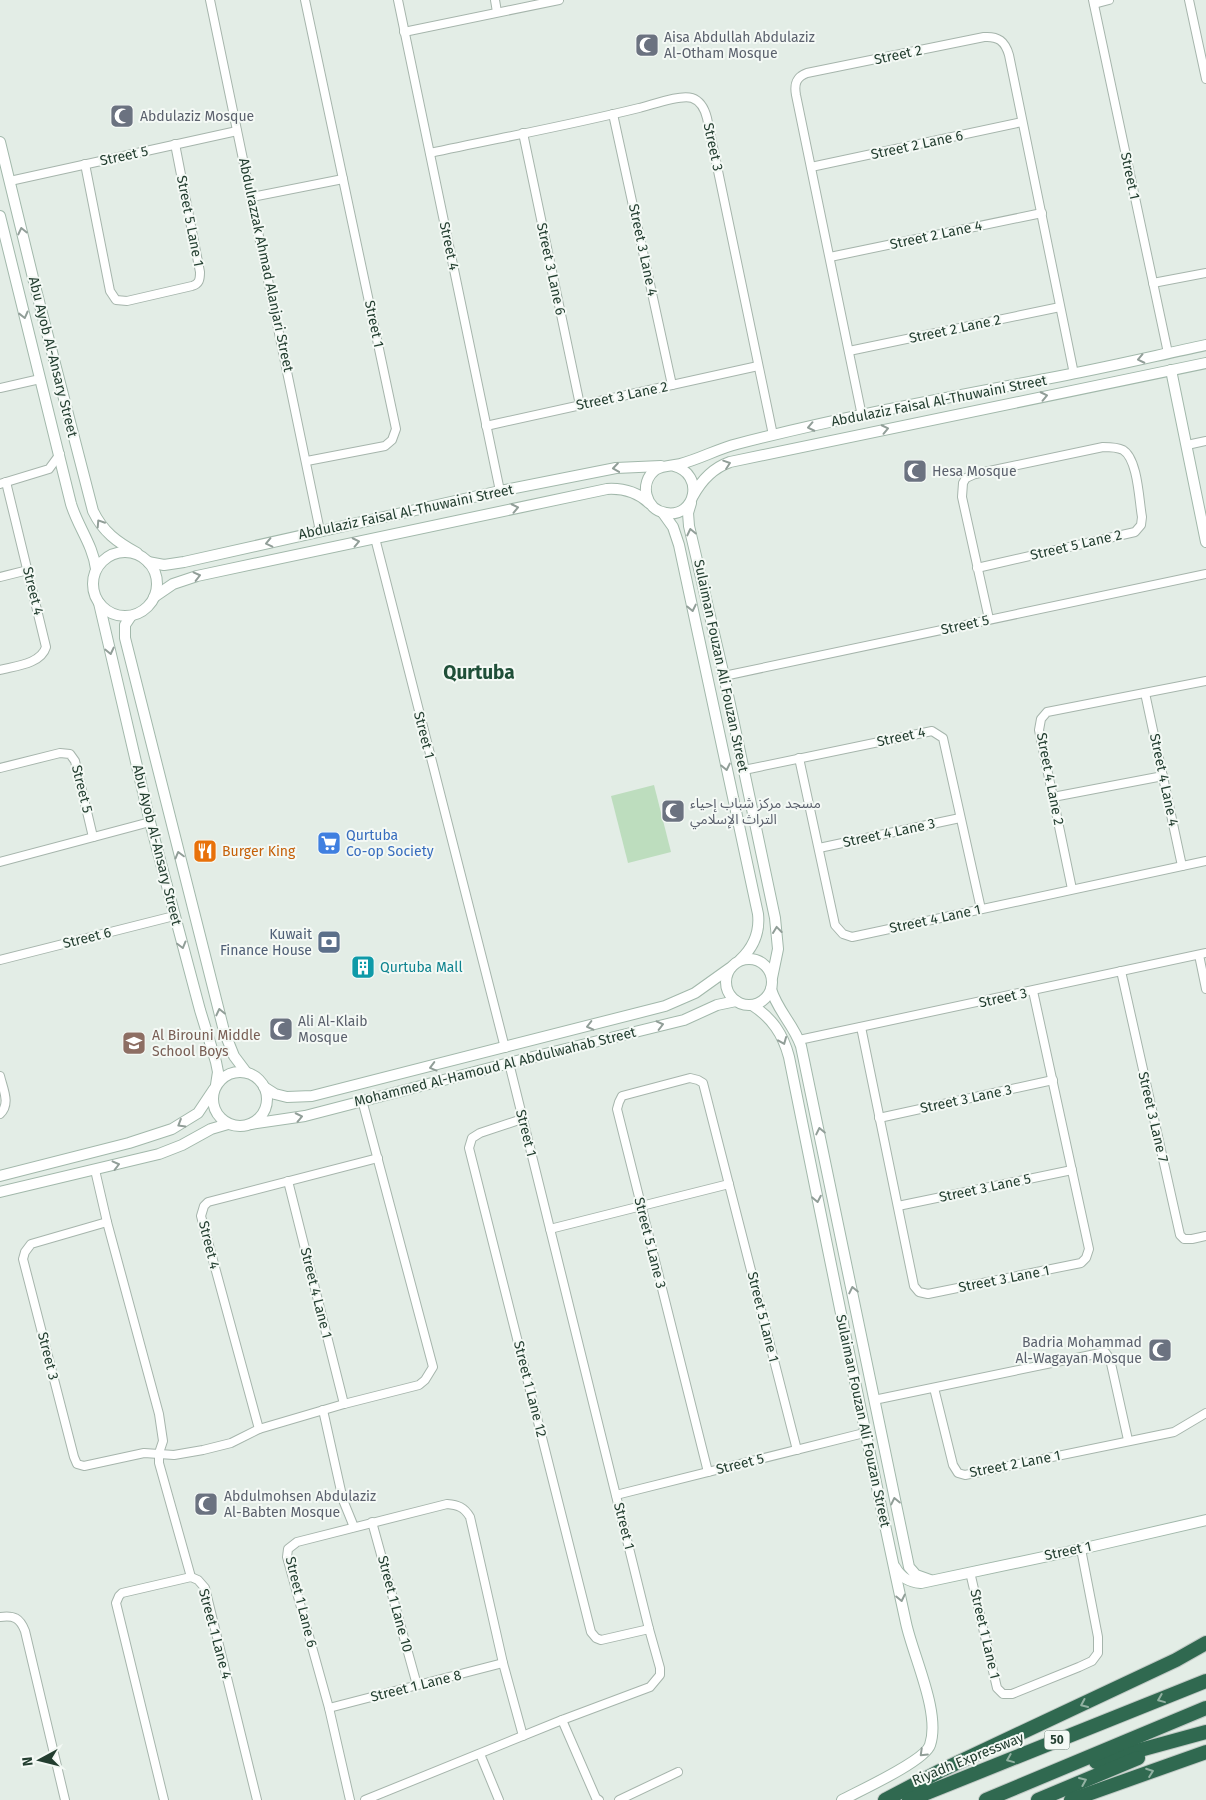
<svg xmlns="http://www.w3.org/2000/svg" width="1206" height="1800" font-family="'Fira Sans','Noto Sans Arabic',sans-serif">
	<rect width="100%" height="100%" fill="#e3ede6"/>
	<path fill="#bdddbe" d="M 654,785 L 671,852 L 628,863 L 611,796 Z"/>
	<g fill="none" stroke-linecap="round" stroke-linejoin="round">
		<g stroke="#a6b5ac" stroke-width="10">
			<g id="street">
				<path d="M 210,0 L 320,531"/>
				<path d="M 305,0 L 396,429 L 392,440 L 385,446 L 307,461"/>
				<path d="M 398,0 L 500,491"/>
				<path d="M 495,0 L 497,12"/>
				<path d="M 1093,0 L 1168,353"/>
				<path d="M 1189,0 L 1206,79"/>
				<path d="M 1094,4 L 1109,0"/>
				<path d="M 404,32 L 559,0"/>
				<path d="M 613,114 L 672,385"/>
				<path d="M 523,133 L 580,405"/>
				<path d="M 430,153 C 500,138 570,125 639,108 C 652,105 680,94 692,98 C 701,101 705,110 707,118 L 773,435"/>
				<path d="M 85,164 L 110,291 L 116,300 L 127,301 L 192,286 C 199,284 200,280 200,272 L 175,144"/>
				<path d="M 811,167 L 1022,122"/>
				<path d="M 10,181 L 237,131"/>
				<path d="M 252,197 L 343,179"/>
				<path d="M 830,257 L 1042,213"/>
				<path d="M 1153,283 L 1206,273"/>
				<path d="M 849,351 L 1060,307"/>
				<path d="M 0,388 L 40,379"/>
				<path d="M 862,416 L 796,95 C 794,84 796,77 807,73 L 984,37 C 998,36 1005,41 1009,55 L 1074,374"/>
				<path d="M 486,426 L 758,366"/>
				<path d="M 1187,445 L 1206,441"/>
				<path d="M 0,484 L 49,469 L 60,454"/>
				<path d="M 375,538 L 505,1048"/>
				<path d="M 977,568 L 1135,532 L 1141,525 L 1142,517 C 1139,501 1138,459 1123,450 C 1117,447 1110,447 1103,447 L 975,474 L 966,478 L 963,483 L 962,497 L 989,619"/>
				<path d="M 0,577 L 28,570"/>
				<path d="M 0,670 C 15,666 41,664 46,647 L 6,482"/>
				<path d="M 724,676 L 1206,574"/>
				<path d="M 1145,693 L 1182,866"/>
				<path d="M 799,758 L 835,925 L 843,934 L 852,937 L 1206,861"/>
				<path d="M 0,768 L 60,753 L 70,754 L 75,761 L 93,837"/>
				<path d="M 744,770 L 932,731 L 943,738 L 981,909"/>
				<path d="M 1053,797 L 1163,776"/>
				<path d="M 819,848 L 960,818"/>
				<path d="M 0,862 L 150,822"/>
				<path d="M 1072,889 L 1039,730 L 1041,719 L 1047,712 L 1206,681"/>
				<path d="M 1199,955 L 1206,989"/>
				<path d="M 0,960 L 174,916"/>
				<path d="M 1121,971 L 1180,1235 L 1184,1239 L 1192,1239 L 1206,1236"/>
				<path d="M 861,1027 L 914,1286 L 919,1292 L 928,1294 L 1081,1263 L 1086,1258 L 1089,1249 L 1033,991"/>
				<path d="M 799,1040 L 1206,953"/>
				<path d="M 0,1076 C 3,1089 11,1104 0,1114"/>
				<path d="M 879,1118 L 1053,1080"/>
				<path d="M 522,1119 L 480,1133 L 472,1138 L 469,1148 L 591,1632 L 596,1638 L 601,1640 L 649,1629"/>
				<path d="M 95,1170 L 107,1222 L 159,1414 L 163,1441 L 159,1453 L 159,1463 L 191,1577"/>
				<path d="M 288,1181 L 344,1404"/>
				<path d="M 898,1206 L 1072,1170"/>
				<path d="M 107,1222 L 31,1244 L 25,1252 L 23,1259 L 74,1457 L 77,1464 L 84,1466 L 144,1453 L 174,1455 L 203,1450 L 231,1443 L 259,1429 L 344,1404 L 419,1385 L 425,1380 L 433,1367 L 362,1100"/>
				<path d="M 550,1229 L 729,1184"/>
				<path d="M 934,1388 L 953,1465 L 958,1473 L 965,1475 L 1174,1432 L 1206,1413"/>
				<path d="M 874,1400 L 1105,1352 L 1110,1359 L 1128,1440"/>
				<path d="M 323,1410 L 343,1500 L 354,1527"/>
				<path d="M 259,1429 L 201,1216 L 204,1206 L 208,1202 L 378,1158"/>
				<path d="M 708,1472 L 617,1109 L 619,1102 L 622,1096 L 690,1078 L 698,1080 L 703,1083 L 797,1450"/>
				<path d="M 616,1495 L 864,1433"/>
				<path d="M 372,1522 L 417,1685"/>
				<path d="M 970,1572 L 997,1688 L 1003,1694 L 1012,1694 L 1079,1667 L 1092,1661 L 1098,1653 L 1098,1637 L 1081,1549"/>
				<path d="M 0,1617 C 14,1615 20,1618 25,1631 L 65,1800"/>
				<path d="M 329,1708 L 503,1663"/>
				<path d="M 562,1720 L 596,1798 L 599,1800"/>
				<path d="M 480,1754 L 499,1800"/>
				<path d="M 164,1800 L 116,1603 L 119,1596 L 122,1593 L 191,1577 L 198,1580 L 205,1588 L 257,1800"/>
				<path d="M 350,1800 L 329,1708 L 287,1557 L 288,1549 L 297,1542 L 447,1504 C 458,1505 464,1507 470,1517 L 503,1663 L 523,1736"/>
				<path d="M 365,1800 L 562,1720 L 650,1687 L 660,1675 L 660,1668 L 649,1629 L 509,1063"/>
				<path d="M 619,1800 L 678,1772"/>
			</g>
		</g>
		<g stroke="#a2b8ab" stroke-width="12">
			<g id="secondary">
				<path d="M 0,142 L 35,286 L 93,511 C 103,532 117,542 137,553"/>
				<path d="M 0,216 L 71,504 C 78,527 93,545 96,569"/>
				<path d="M 1171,370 L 1206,542"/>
				<path d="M 674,466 C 705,474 696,518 666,513 C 645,510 639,483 655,470 C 663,465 672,466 680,464 C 700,459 717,449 737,444 C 845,416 956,396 1066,375 C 1113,366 1159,355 1206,345"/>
				<path d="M 693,496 C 701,481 713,468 730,462 L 1206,363"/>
				<path d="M 691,503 L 688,513 L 689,526 L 724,676 L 775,918 L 778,949 L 772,978"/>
				<path d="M 663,513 L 673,527 L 679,545 L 758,914 C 760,932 754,947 740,960"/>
				<circle cx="125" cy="584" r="32"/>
				<path d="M 148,562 L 164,565 L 184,562 L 500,491 L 616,468 L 661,466"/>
				<path d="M 154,597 L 173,584 L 197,576 L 607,489 C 624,488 637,492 649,503"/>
				<path d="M 99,603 L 150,822 L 200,1010 L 216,1062 L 218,1072 L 216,1085"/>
				<path d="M 131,616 L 125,625 L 125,638 L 224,1031 L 234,1056 L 246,1072"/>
				<circle cx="749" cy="982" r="23"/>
				<path d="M 771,989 C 777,1010 794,1025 801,1046 L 909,1567 L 916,1575 L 930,1580"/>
				<path d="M 752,1005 C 772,1018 783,1034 789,1057 C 827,1246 865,1435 906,1623 C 913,1656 941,1713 930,1745 C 925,1761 859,1791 842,1800"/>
				<circle cx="240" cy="1099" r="27"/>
				<path d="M 264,1087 L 275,1094 L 287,1097 L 312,1096 L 665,1006 L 695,993 L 730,968"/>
				<path d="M 251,1124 L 305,1116 L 509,1063 L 684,1020 L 717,1005 L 736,1001"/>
				<path d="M 0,1176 L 129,1143 L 172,1129 L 198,1113 L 214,1089"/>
				<path d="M 0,1192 L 159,1154 L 182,1145 L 211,1129 L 228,1124"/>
				<path d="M 895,1567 C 901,1578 909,1582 921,1583 L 1081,1549 L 1206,1520"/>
			</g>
		</g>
		<g stroke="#c1c9c5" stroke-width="16">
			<g id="highway">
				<path d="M 1096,1762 L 1206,1732"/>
				<path d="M 885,1800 L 940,1771 L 1176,1660 L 1206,1643"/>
				<path d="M 909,1800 L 1206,1681"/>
				<path d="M 986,1800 L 1206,1708"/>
				<path d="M 1038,1800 L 1138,1758"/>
				<path d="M 1071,1800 L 1206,1752"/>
			</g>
		</g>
		<use href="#street" stroke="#fff" stroke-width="8"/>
		<use href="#secondary" stroke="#fff" stroke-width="10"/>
		<use href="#highway" stroke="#306950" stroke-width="14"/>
	</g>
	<defs><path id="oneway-chevron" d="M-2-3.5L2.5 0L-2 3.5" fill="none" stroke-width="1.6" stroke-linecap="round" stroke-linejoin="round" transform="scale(1.25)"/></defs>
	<g stroke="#919e98">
		<use href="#oneway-chevron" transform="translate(22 231) rotate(-103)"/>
		<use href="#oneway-chevron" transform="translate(24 315) rotate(76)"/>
		<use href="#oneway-chevron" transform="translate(1141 359) rotate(168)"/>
		<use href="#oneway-chevron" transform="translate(1044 396) rotate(-12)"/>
		<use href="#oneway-chevron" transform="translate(811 427) rotate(168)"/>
		<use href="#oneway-chevron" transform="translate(885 429) rotate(-12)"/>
		<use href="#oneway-chevron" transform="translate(727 464) rotate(-19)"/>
		<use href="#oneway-chevron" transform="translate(616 468) rotate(172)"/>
		<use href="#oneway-chevron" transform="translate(515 508) rotate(-12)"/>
		<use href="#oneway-chevron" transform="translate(100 523) rotate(-123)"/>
		<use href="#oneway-chevron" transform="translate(691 532) rotate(-103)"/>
		<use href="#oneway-chevron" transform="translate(356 542) rotate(-12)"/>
		<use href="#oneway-chevron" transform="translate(269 543) rotate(167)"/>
		<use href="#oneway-chevron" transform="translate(197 576) rotate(-14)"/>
		<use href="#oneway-chevron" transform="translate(692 608) rotate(78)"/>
		<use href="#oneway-chevron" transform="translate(110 651) rotate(77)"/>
		<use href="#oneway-chevron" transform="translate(726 767) rotate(78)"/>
		<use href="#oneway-chevron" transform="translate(179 855) rotate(-105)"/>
		<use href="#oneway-chevron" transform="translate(777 930) rotate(-97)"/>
		<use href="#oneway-chevron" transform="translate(182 945) rotate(75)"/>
		<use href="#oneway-chevron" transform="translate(220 1012) rotate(-103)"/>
		<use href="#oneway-chevron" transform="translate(660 1025) rotate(-14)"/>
		<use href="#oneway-chevron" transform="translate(590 1026) rotate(166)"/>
		<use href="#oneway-chevron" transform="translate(783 1041) rotate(68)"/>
		<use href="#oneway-chevron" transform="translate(433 1067) rotate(165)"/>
		<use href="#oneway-chevron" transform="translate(299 1117) rotate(-12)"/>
		<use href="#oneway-chevron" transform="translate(181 1124) rotate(149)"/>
		<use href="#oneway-chevron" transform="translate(820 1131) rotate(-102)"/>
		<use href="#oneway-chevron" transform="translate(116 1165) rotate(-14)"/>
		<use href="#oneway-chevron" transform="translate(817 1199) rotate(79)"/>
		<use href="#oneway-chevron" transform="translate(853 1290) rotate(-102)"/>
		<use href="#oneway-chevron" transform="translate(895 1501) rotate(-102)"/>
		<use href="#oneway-chevron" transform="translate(901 1598) rotate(78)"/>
		<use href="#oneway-chevron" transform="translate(923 1753) rotate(136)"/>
	</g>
	<g stroke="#92b1a2">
		<use href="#oneway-chevron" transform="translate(1161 1699) rotate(158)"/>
		<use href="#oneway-chevron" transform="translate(1084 1704) rotate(156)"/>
		<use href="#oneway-chevron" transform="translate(1010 1759) rotate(158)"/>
		<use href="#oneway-chevron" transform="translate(1150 1772) rotate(-20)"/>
		<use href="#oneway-chevron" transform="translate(1083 1781) rotate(-23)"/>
	</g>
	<defs>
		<g id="mosque-square" transform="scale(1.25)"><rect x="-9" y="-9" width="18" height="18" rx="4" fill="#6b7280" stroke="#f4f9f5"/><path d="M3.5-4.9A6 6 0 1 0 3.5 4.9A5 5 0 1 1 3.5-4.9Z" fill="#fff"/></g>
		<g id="supermarket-square" transform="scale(1.25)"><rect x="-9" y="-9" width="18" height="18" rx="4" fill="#3f7fe0" stroke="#f4f9f5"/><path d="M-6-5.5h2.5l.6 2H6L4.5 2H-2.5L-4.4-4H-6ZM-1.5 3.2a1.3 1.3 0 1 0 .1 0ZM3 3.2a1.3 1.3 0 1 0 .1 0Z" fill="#fff"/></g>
		<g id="restaurant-square" transform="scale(1.25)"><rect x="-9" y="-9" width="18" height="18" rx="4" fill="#e8710a" stroke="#f4f9f5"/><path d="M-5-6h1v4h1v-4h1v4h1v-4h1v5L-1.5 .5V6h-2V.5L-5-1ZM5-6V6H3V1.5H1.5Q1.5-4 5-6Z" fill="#fff"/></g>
		<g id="bank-square" transform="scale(1.25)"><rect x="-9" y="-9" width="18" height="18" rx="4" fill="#5c6f8a" stroke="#f4f9f5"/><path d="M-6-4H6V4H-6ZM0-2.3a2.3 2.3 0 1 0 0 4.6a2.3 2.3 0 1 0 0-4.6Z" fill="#fff"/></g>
		<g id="building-square" transform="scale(1.25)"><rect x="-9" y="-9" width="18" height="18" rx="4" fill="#0f9aa8" stroke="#f4f9f5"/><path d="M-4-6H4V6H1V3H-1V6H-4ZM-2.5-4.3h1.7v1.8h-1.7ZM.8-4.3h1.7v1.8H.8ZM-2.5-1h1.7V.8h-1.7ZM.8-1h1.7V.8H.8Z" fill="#fff"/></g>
		<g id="school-square" transform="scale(1.25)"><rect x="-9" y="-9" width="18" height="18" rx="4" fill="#8d6e63" stroke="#f4f9f5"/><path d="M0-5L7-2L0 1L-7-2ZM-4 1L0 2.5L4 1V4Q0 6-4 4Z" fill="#fff"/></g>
	</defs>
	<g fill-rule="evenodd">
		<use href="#mosque-square" x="647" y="45"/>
		<use href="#mosque-square" x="122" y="116"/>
		<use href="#mosque-square" x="915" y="471"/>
		<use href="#mosque-square" x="673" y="811"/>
		<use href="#supermarket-square" x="329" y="843"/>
		<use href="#restaurant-square" x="205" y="851"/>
		<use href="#bank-square" x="329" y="942"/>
		<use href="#building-square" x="363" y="967"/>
		<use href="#mosque-square" x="281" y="1029"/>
		<use href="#school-square" x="134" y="1043"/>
		<use href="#mosque-square" x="1160" y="1350"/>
		<use href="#mosque-square" x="206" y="1504"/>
	</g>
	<g text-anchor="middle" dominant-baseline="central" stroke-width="4" stroke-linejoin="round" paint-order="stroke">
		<rect fill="#f4f9f5" stroke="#62766b" stroke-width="1" x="1044.5" y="1730.5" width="25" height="19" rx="4"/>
		<g font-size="12" font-weight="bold" fill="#233e30">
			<text x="1057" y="1740">50</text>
		</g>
		<g font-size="14" fill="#5b616d" stroke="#f4f9f5" text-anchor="start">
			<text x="664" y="37">Aisa Abdullah Abdulaziz<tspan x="664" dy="16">Al-Otham Mosque</tspan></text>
			<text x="140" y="116">Abdulaziz Mosque</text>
			<text x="932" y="471">Hesa Mosque</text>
			<text x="690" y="803">مسجد مركز شباب إحياء<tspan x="690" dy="16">التراث الإسلامي</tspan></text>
			<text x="298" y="1021">Ali Al-Klaib<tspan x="298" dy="16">Mosque</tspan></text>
			<text x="1142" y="1342" text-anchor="end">Badria Mohammad<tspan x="1142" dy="16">Al-Wagayan Mosque</tspan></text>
			<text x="224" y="1496">Abdulmohsen Abdulaziz<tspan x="224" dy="16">Al-Babten Mosque</tspan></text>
		</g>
		<g font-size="14" fill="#233e30" stroke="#f4f9f5">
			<text transform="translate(898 55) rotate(-12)">Street 2</text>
			<text transform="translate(917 145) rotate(-12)">Street 2 Lane 6</text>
			<text transform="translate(713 147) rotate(78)">Street 3</text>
			<text transform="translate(124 156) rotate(-12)">Street 5</text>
			<text transform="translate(1130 176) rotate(78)">Street 1</text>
			<text transform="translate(190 221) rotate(79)">Street 5 Lane 1</text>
			<text transform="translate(936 235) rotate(-12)">Street 2 Lane 4</text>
			<text transform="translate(449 246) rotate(78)">Street 4</text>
			<text transform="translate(643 250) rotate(78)">Street 3 Lane 4</text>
			<text transform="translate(266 265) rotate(78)">Abdulrazzak Ahmad Alanjari Street</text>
			<text transform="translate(551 269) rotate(78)">Street 3 Lane 6</text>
			<text transform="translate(374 324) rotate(78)">Street 1</text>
			<text transform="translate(955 329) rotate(-12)">Street 2 Lane 2</text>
			<text transform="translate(53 357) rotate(76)">Abu Ayob Al-Ansary Street</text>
			<text transform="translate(622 396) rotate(-12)">Street 3 Lane 2</text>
			<text transform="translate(939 401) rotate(-11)">Abdulaziz Faisal Al-Thuwaini Street</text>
			<text transform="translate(406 512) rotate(-12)">Abdulaziz Faisal Al-Thuwaini Street</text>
			<text transform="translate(1076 545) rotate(-13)">Street 5 Lane 2</text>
			<text transform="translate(33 591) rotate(76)">Street 4</text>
			<text transform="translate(965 625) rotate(-12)">Street 5</text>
			<text transform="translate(721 666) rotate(78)">Sulaiman Fouzan Ali Fouzan Street</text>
			<text transform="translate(424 735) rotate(76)">Street 1</text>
			<text transform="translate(901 737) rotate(-12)">Street 4</text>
			<text transform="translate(1050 779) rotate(79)">Street 4 Lane 2</text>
			<text transform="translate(1164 780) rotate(78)">Street 4 Lane 4</text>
			<text transform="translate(82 789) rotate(76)">Street 5</text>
			<text transform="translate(889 833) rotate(-12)">Street 4 Lane 3</text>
			<text transform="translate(157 845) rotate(76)">Abu Ayob Al-Ansary Street</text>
			<text transform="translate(935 919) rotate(-12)">Street 4 Lane 1</text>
			<text transform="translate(87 938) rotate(-14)">Street 6</text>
			<text transform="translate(1003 998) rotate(-12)">Street 3</text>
			<text transform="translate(495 1067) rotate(-14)">Mohammed Al-Hamoud Al Abdulwahab Street</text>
			<text transform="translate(966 1099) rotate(-12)">Street 3 Lane 3</text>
			<text transform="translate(1153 1117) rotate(77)">Street 3 Lane 7</text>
			<text transform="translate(526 1133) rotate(76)">Street 1</text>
			<text transform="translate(985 1188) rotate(-12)">Street 3 Lane 5</text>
			<text transform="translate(650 1243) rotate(76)">Street 5 Lane 3</text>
			<text transform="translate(209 1245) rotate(76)">Street 4</text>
			<text transform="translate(1004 1279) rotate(-11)">Street 3 Lane 1</text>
			<text transform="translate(316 1293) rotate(76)">Street 4 Lane 1</text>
			<text transform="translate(763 1317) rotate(76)">Street 5 Lane 1</text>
			<text transform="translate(48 1356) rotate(76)">Street 3</text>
			<text transform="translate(530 1389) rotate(76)">Street 1 Lane 12</text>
			<text transform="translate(863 1421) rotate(78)">Sulaiman Fouzan Ali Fouzan Street</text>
			<text transform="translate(740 1464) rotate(-14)">Street 5</text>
			<text transform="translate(1015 1464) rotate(-11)">Street 2 Lane 1</text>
			<text transform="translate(624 1526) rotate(76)">Street 1</text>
			<text transform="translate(1068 1551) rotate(-12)">Street 1</text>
			<text transform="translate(301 1602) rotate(76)">Street 1 Lane 6</text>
			<text transform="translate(395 1604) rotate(75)">Street 1 Lane 10</text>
			<text transform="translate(215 1634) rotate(75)">Street 1 Lane 4</text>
			<text transform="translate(985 1634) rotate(77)">Street 1 Lane 1</text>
			<text transform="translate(416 1686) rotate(-14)">Street 1 Lane 8</text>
			<text transform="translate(968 1759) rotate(-22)">Riyadh Expressway</text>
		</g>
		<g font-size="14" fill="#366cbe" stroke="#f4f9f5" text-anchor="start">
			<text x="346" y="835">Qurtuba<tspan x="346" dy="16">Co-op Society</tspan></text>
		</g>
		<g font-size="14" fill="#c56008" stroke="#f4f9f5" text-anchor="start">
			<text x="222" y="851">Burger King</text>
		</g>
		<g font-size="14" fill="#4e5e75" stroke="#f4f9f5" text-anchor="end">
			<text x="312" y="934">Kuwait<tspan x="312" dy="16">Finance House</tspan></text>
		</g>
		<g font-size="14" fill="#0d838f" stroke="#f4f9f5" text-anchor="start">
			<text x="380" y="967">Qurtuba Mall</text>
		</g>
		<g font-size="14" fill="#785e54" stroke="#f4f9f5" text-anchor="start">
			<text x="152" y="1035">Al Birouni Middle<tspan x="152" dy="16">School Boys</tspan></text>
		</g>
		<g font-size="19" font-weight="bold" fill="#1f4f38" stroke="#f4f9f5">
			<text x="479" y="672">Qurtuba</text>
		</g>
	</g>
	<g transform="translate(40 1760) rotate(263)" stroke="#f4f9f5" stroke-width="4" paint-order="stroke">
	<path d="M0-4L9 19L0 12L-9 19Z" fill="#233e30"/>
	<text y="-8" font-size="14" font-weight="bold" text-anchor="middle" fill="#233e30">N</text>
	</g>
</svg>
